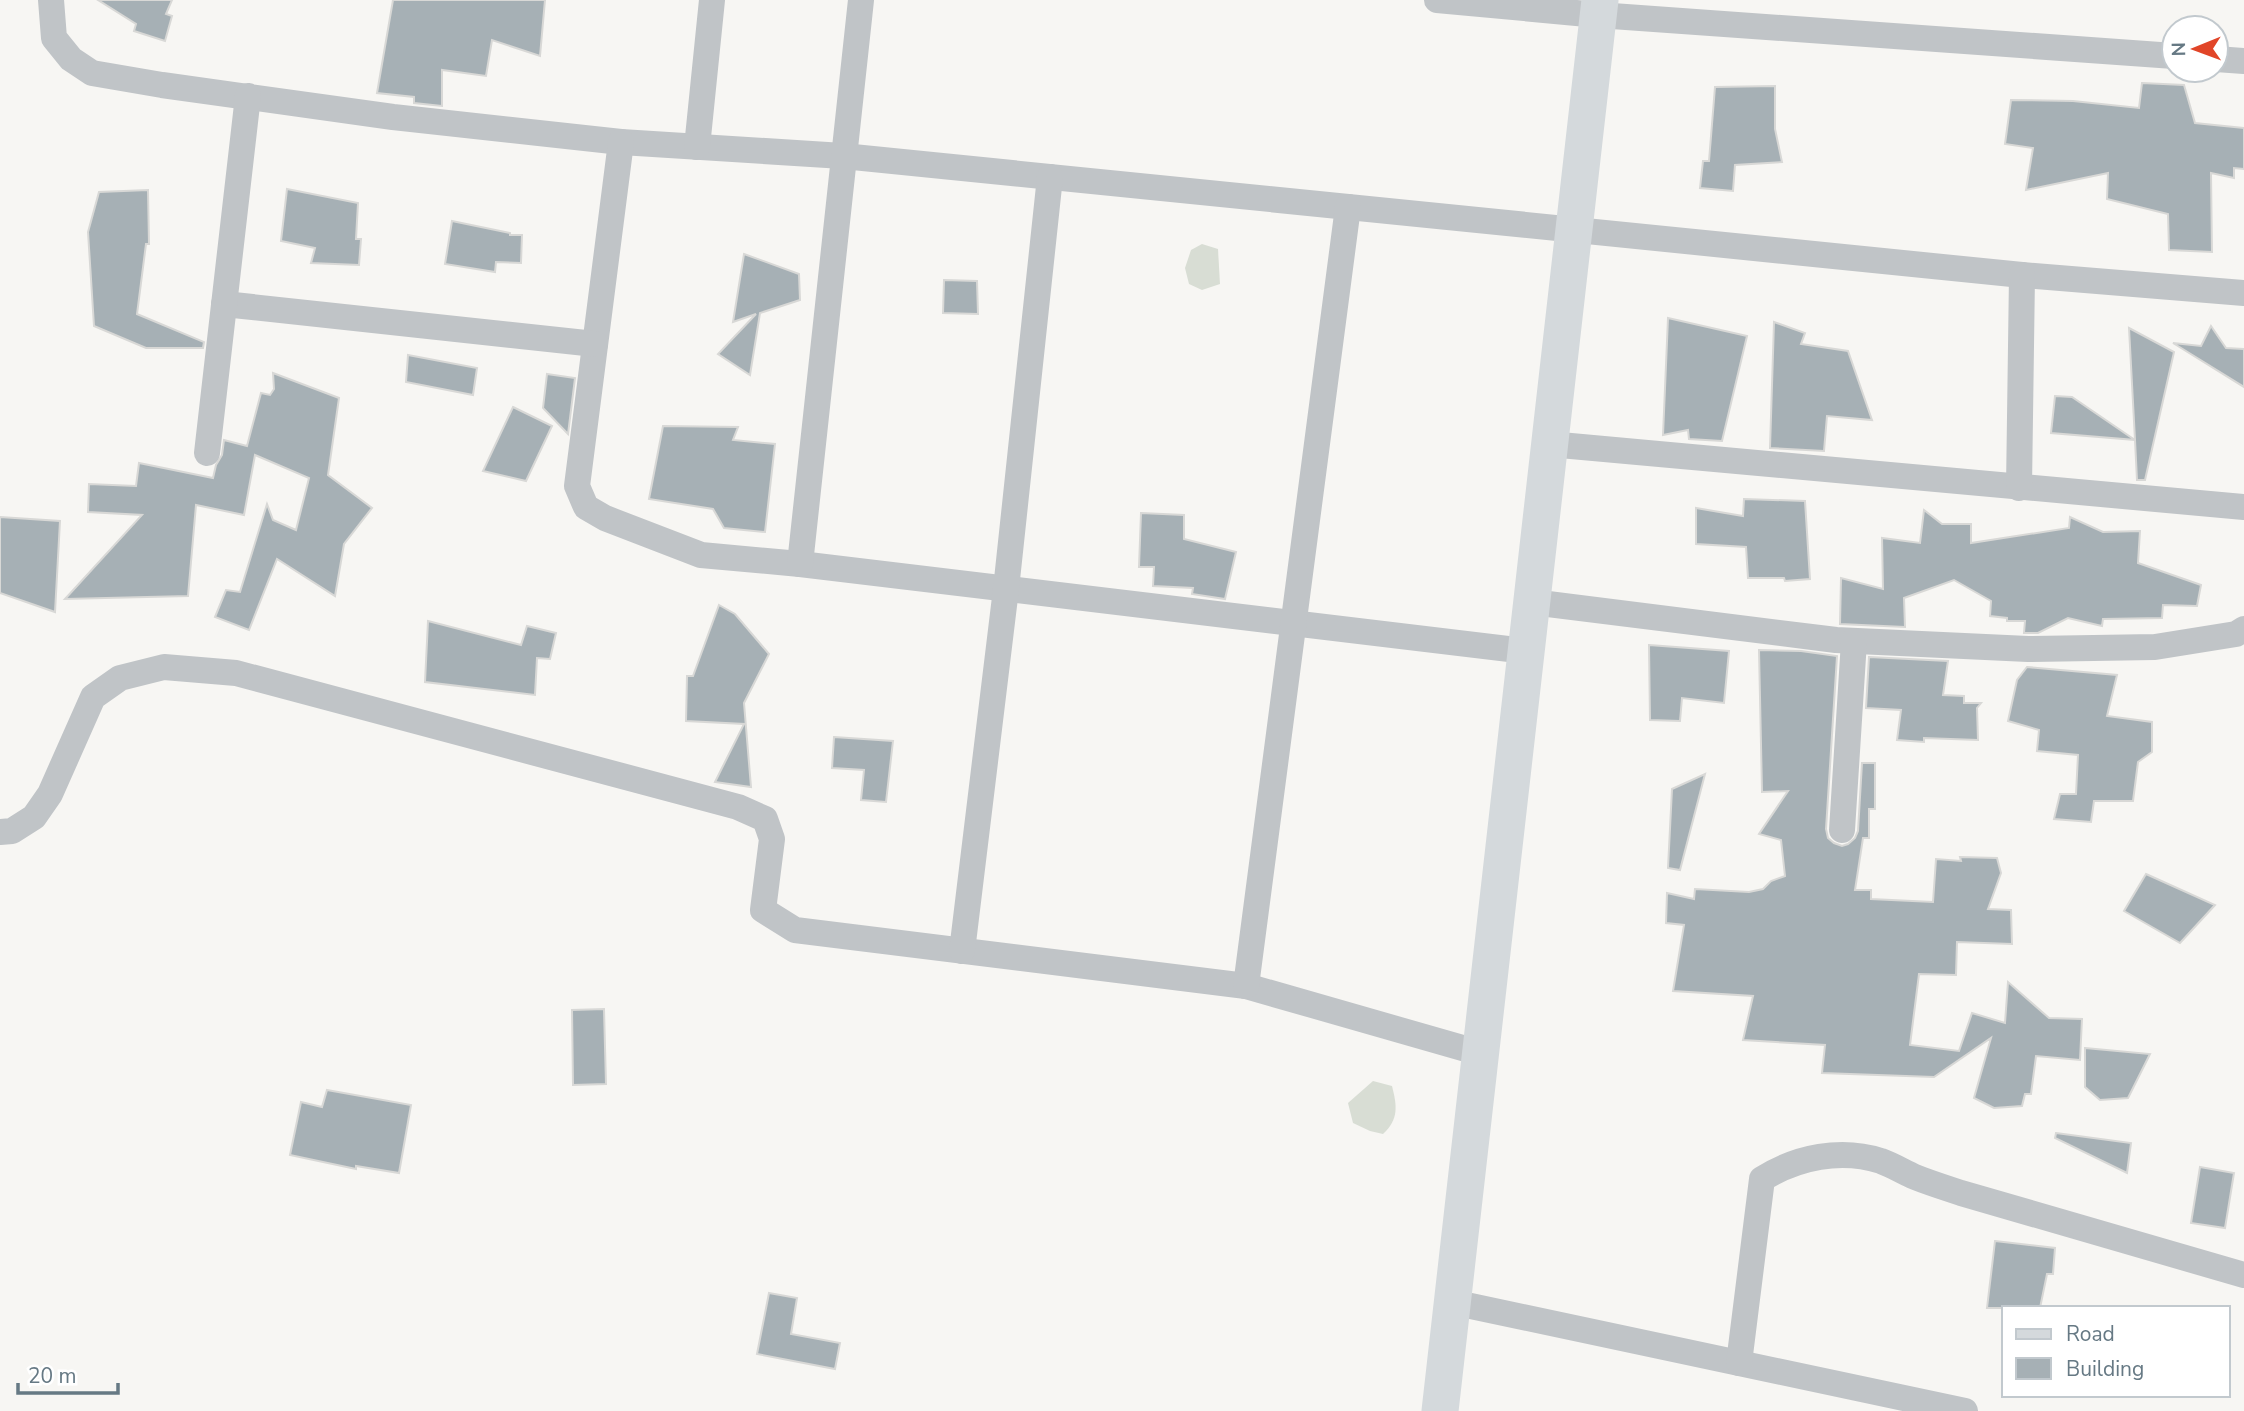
<svg xmlns="http://www.w3.org/2000/svg" width="2244" height="1411" font-family="'Nunito Sans',sans-serif">
	<rect width="100%" height="100%" fill="#f7f6f3"/>
	<g fill="#d8ddd4">
		<path d="M 1202,244 L 1218,249 L 1220,284 L 1202,290 L 1189,284 L 1185,268 L 1191,250 Z"/>
		<path d="M 1373,1081 L 1392,1086 C 1397,1106 1399,1119 1383,1134 L 1370,1131 L 1353,1123 L 1348,1103 Z"/>
	</g>
	<g fill="#a6b0b5" stroke="#d8d8d6" stroke-width="2">
		<path d="M 98,0 L 172,0 L 166,14 L 172,16 L 165,41 L 134,31 L 136,24 Z"/>
		<path d="M 393,0 L 545,0 L 540,56 L 492,40 L 486,76 L 442,70 L 442,106 L 414,103 L 414,97 L 377,93 Z"/>
		<path d="M 2142,83 L 2184,85 L 2195,123 L 2244,128 L 2244,169 L 2234,168 L 2234,178 L 2211,173 L 2212,252 L 2169,250 L 2168,214 L 2107,199 L 2108,173 L 2026,190 L 2033,148 L 2005,144 L 2011,100 L 2073,101 L 2139,108 Z"/>
		<path d="M 1775,86 L 1775,129 L 1782,162 L 1735,165 L 1733,191 L 1700,188 L 1703,161 L 1709,161 L 1715,87 Z"/>
		<path d="M 287,189 L 358,203 L 356,239 L 361,239 L 359,265 L 311,263 L 315,248 L 281,241 Z"/>
		<path d="M 148,190 L 149,244 L 146,244 L 137,314 L 204,342 L 203,348 L 146,348 L 94,326 L 88,232 L 99,192 Z"/>
		<path d="M 452,221 L 510,233 L 510,235 L 522,235 L 521,263 L 496,262 L 495,272 L 445,264 Z"/>
		<path d="M 744,254 L 799,274 L 800,300 L 760,313 L 750,375 L 718,354 L 756,314 L 733,322 Z"/>
		<path d="M 944,280 L 977,281 L 978,314 L 943,313 Z"/>
		<path d="M 1668,318 L 1747,336 L 1722,441 L 1689,439 L 1688,430 L 1663,435 Z"/>
		<path d="M 1774,322 L 1805,333 L 1801,344 L 1848,351 L 1872,420 L 1827,416 L 1824,451 L 1770,448 Z"/>
		<path d="M 2211,326 L 2226,348 L 2244,349 L 2244,387 L 2173,343 L 2201,346 Z"/>
		<path d="M 2129,328 L 2174,352 L 2145,480 L 2137,480 L 2135,440 L 2051,433 L 2055,396 L 2072,397 L 2135,440 Z"/>
		<path d="M 408,355 L 477,368 L 473,395 L 406,382 Z"/>
		<path d="M 273,373 L 339,398 L 328,475 L 372,508 L 344,544 L 335,596 L 277,559 L 249,630 L 215,617 L 226,590 L 240,592 L 267,504 L 273,520 L 296,530 L 309,478 L 255,455 L 244,515 L 196,505 L 188,596 L 65,599 L 142,515 L 88,512 L 89,484 L 136,486 L 139,463 L 213,478 L 216,465 L 222,455 L 224,440 L 247,446 L 261,393 L 270,395 L 274,389 Z"/>
		<path d="M 547,374 L 575,378 L 568,434 L 543,408 Z"/>
		<path d="M 513,407 L 552,426 L 526,481 L 483,471 Z"/>
		<path d="M 663,426 L 738,427 L 733,440 L 775,444 L 765,532 L 724,528 L 713,509 L 649,499 Z"/>
		<path d="M 1744,499 L 1805,501 L 1810,579 L 1785,581 L 1784,578 L 1748,578 L 1746,547 L 1696,544 L 1696,508 L 1743,516 Z"/>
		<path d="M 1924,510 L 1942,524 L 1971,524 L 1971,543 L 2069,528 L 2070,517 L 2103,532 L 2140,531 L 2138,563 L 2201,585 L 2197,606 L 2163,605 L 2162,618 L 2103,619 L 2102,626 L 2068,618 L 2038,633 L 2024,633 L 2025,621 L 2007,621 L 2007,618 L 1990,616 L 1991,601 L 1954,580 L 1904,598 L 1905,627 L 1840,624 L 1841,578 L 1883,589 L 1882,538 L 1920,543 Z"/>
		<path d="M 1141,513 L 1184,515 L 1184,539 L 1236,552 L 1225,599 L 1192,594 L 1193,588 L 1153,586 L 1154,567 L 1139,567 Z"/>
		<path d="M 0,517 L 60,521 L 55,612 L 0,593 Z"/>
		<path d="M 719,605 L 735,614 L 769,654 L 744,703 L 751,787 L 715,782 L 744,724 L 686,721 L 687,676 L 693,676 Z"/>
		<path d="M 428,621 L 521,645 L 527,626 L 556,633 L 550,659 L 537,658 L 535,695 L 425,682 Z"/>
		<path d="M 1649,645 L 1729,651 L 1724,703 L 1682,698 L 1680,721 L 1650,720 Z"/>
		<path d="M 1759,650 L 1801,651 L 1837,656 L 1826,829 L 1828,838 L 1834,843 L 1842,846 L 1848,844 L 1855,838 L 1858,831 L 1862,763 L 1875,763 L 1875,809 L 1869,809 L 1869,838 L 1863,838 L 1855,890 L 1871,890 L 1871,899 L 1933,902 L 1936,859 L 1961,861 L 1960,857 L 1997,858 L 2001,873 L 1988,909 L 2011,910 L 2012,944 L 1957,942 L 1956,975 L 1919,974 L 1910,1045 L 1959,1051 L 1972,1013 L 2005,1023 L 2008,982 L 2049,1018 L 2082,1019 L 2080,1060 L 2036,1056 L 2031,1094 L 2025,1094 L 2022,1106 L 1994,1108 L 1974,1098 L 1991,1038 L 1934,1077 L 1822,1073 L 1825,1045 L 1743,1040 L 1753,996 L 1673,991 L 1684,925 L 1666,923 L 1667,893 L 1694,899 L 1695,889 L 1749,892 L 1763,889 L 1771,881 L 1785,876 L 1781,840 L 1759,834 L 1788,791 L 1762,792 Z"/>
		<path d="M 1869,657 L 1948,661 L 1943,695 L 1964,696 L 1964,703 L 1981,703 L 1977,708 L 1978,740 L 1924,738 L 1924,742 L 1897,740 L 1901,710 L 1866,708 Z"/>
		<path d="M 2027,667 L 2117,675 L 2107,716 L 2152,722 L 2152,752 L 2138,762 L 2133,801 L 2094,801 L 2091,822 L 2054,819 L 2060,794 L 2076,794 L 2078,755 L 2037,751 L 2039,730 L 2008,721 L 2017,680 Z"/>
		<path d="M 834,737 L 893,741 L 886,802 L 861,800 L 864,770 L 832,768 Z"/>
		<path d="M 1705,774 L 1680,870 L 1668,868 L 1672,789 Z"/>
		<path d="M 2146,874 L 2215,905 L 2180,943 L 2124,911 Z"/>
		<path d="M 604,1009 L 606,1084 L 573,1085 L 572,1010 Z"/>
		<path d="M 2085,1048 L 2150,1054 L 2128,1098 L 2100,1100 L 2085,1087 Z"/>
		<path d="M 327,1090 L 411,1105 L 399,1173 L 356,1166 L 356,1169 L 290,1155 L 301,1102 L 322,1107 Z"/>
		<path d="M 2056,1133 L 2131,1143 L 2127,1173 L 2055,1138 Z"/>
		<path d="M 2200,1167 L 2234,1173 L 2225,1228 L 2191,1223 Z"/>
		<path d="M 1995,1241 L 2055,1248 L 2053,1274 L 2047,1274 L 2040,1308 L 1987,1308 Z"/>
		<path d="M 769,1293 L 797,1298 L 791,1334 L 840,1343 L 835,1369 L 757,1354 Z"/>
	</g>
	<g fill="none" stroke-linecap="round" stroke-linejoin="round">
		<g stroke="#c0c4c7" stroke-width="26">
			<path d="M 51,0 L 54,38 L 71,59 L 92,73 L 162,85 L 393,117 L 621,142 L 843,156 L 2022,275 L 2244,293"/>
			<path d="M 1437,0 L 1598,15 L 2174,56"/>
			<path d="M 2216,59 L 2244,61"/>
			<path d="M 621,142 L 577,486 L 586,507 L 605,518 L 701,555 L 800,564 L 1526,651"/>
			<path d="M 697,147 L 712,0"/>
			<path d="M 224,304 L 595,344"/>
			<path d="M 1549,444 L 2244,507"/>
			<path d="M 207,453 L 248,96"/>
			<path d="M 2019,488 L 2022,275"/>
			<path d="M 800,564 L 861,0"/>
			<path d="M 1532,602 L 1836,640 L 2028,649 L 2155,647 L 2236,634 L 2244,629"/>
			<path d="M 1842,830 L 1854,641"/>
			<path d="M 0,832 L 12,831 L 34,817 L 50,794 L 93,697 L 120,678 L 164,667 L 236,673 L 738,807 L 765,819 L 772,839 L 763,910 L 795,930 L 1246,986 L 1480,1053"/>
			<path d="M 962,951 L 1006,589 L 1050,177"/>
			<path d="M 1246,986 L 1348,207"/>
			<path d="M 1452,1302 L 1965,1411"/>
			<path d="M 1739,1363 L 1762,1179 C 1797,1157 1841,1148 1881,1161 C 1892,1165 1904,1172 1915,1177 C 1930,1183 1946,1188 1961,1193 L 2244,1275"/>
		</g>
		<path stroke="#d4d9dc" stroke-width="37" d="M 1440,1411 L 1600,0"/>
	</g>
	<rect x="2002" y="1306" width="228" height="91" fill="#ffffff" stroke="#c2c9ce" stroke-width="2"/>
	<rect x="2016" y="1329" width="35" height="10" fill="#d4d9dc" stroke="#c2c9ce" stroke-width="2"/>
	<text x="2066" y="1341" font-size="21" fill="#667984">Road</text>
	<rect x="2016" y="1358" width="35" height="21" fill="#a6b0b5" stroke="#c2c9ce" stroke-width="2"/>
	<text x="2066" y="1376" font-size="21" fill="#667984">Building</text>
	<g transform="translate(2195 49) rotate(269)"><circle r="33" fill="#ffffff" stroke="#c2c9ce" stroke-width="2"/>
	<path d="M0-5L12 26L0 18L-12 26Z" fill="#e14528"/>
	<text y="-10" font-size="19" font-weight="bold" text-anchor="middle" fill="#667984">N</text>
	</g>
	<path d="M18 1383v10h100v-10" fill="none" stroke="#667984" stroke-width="3.5"/>
	<text x="28" y="1383" font-size="21" fill="#667984" stroke="#ffffff" stroke-width="5" paint-order="stroke">20 m</text>
</svg>
